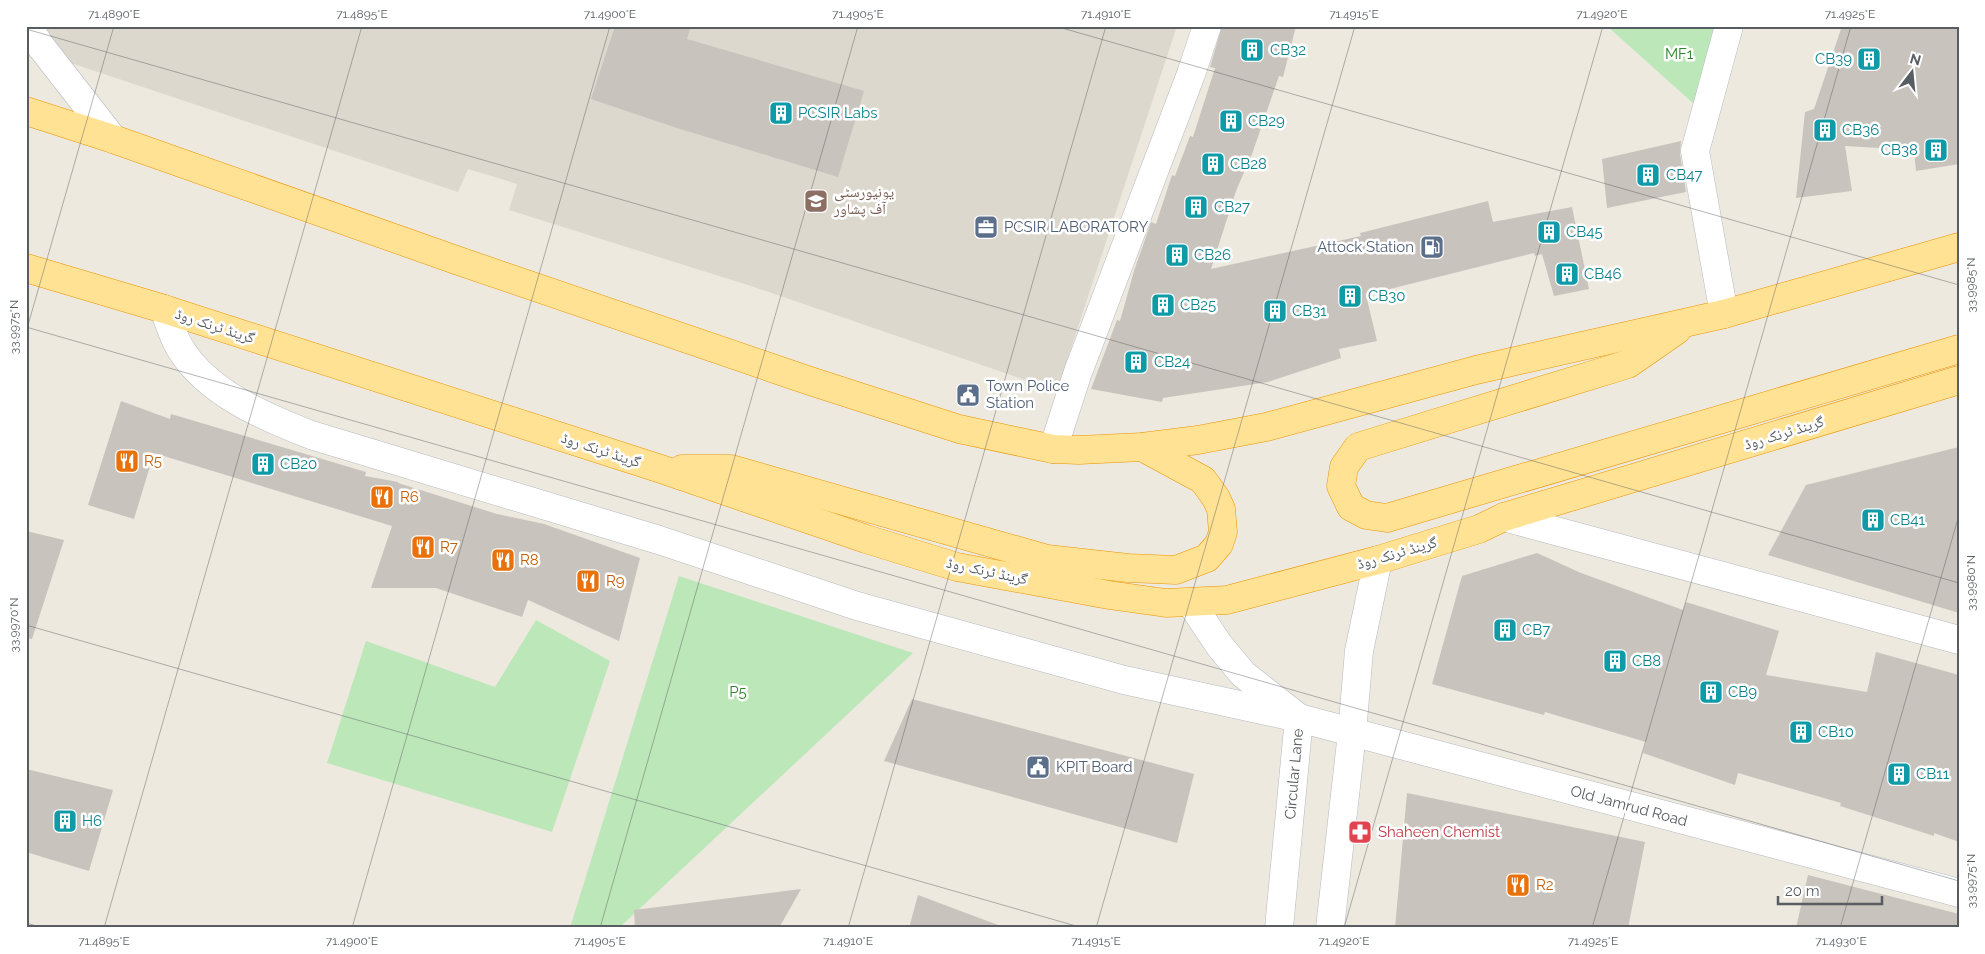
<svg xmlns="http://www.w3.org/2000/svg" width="1985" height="954" font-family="Raleway,'Noto Naskh Arabic',sans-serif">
	<rect width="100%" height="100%" fill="#ede9df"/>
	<path fill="#dcd8ce" d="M 26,26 L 1177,26 L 1057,391 L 754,287 L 509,210 L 517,184 L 468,169 L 458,192 L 26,48 Z"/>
	<g fill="#bce7b9">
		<path d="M 1607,26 L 1716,26 L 1694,104 Z"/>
		<path d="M 679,576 L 913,653 L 619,928 L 570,928 Z"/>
		<path d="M 536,620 L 610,661 L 552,832 L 327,763 L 366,641 L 495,687 Z"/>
	</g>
	<g fill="#c8c3bc">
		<path d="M 615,26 L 691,26 L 687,39 L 864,91 L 838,177 L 677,128 L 591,99 Z"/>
		<path d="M 1222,26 L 1296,26 L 1283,77 L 1279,76 L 1252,154 L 1236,191 L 1211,269 L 1361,236 L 1360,233 L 1488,201 L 1493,222 L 1572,207 L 1589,289 L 1554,296 L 1542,254 L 1535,256 L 1534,253 L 1366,295 L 1377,341 L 1339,349 L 1341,358 L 1268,382 L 1163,398 L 1162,402 L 1091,389 L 1117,320 L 1120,321 L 1134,271 L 1151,222 L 1156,224 L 1172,175 L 1175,176 L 1190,136 L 1193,137 L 1215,68 L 1210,67 Z"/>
		<path d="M 1842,26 L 1959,26 L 1959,164 L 1916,171 L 1914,150 L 1845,146 L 1852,191 L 1796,198 L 1805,112 L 1814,109 Z"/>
		<path d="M 1681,141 L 1680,154 L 1686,192 L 1607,208 L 1602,159 Z"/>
		<path d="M 121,401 L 170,419 L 171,414 L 366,472 L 365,476 L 398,482 L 398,483 L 497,514 L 544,524 L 640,558 L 619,641 L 528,600 L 522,617 L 436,588 L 371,588 L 392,526 L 154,453 L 134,519 L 88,505 Z"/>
		<path d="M 1959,447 L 1959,613 L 1768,555 L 1806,485 Z"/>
		<path d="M 26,531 L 64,540 L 32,639 L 26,638 Z"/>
		<path d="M 1537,553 L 1581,573 L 1683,610 L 1686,602 L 1779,631 L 1766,675 L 1867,692 L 1876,652 L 1959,675 L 1959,842 L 1934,833 L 1934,836 L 1840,806 L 1841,803 L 1738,773 L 1735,785 L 1643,753 L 1646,742 L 1545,712 L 1544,715 L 1432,684 L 1462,576 Z"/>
		<path d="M 912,699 L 1194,774 L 1177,843 L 884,761 Z"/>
		<path d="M 26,769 L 113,790 L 89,871 L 26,852 Z"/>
		<path d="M 1407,793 L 1645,842 L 1628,928 L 1395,928 Z"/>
		<path d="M 1808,875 L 1959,914 L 1959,928 L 1796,928 Z"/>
		<path d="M 801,889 L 779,928 L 635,928 L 634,910 Z"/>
		<path d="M 918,895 L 998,925 L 998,928 L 909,928 Z"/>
	</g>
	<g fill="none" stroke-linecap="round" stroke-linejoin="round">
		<g stroke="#b5b9be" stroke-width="29">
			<g id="minor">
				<path d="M 164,309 C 169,322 173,337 180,348 C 207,393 265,417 311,435 L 659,540 L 857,606 L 1124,680 L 1299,718"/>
				<path d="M 1724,314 L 1695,151 L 1729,26"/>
				<path d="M 1053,449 L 1078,372 L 1191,74 L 1207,26"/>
				<path d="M 1504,517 L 1959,640"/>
			</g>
		</g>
		<g stroke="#b5b9be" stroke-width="29">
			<g id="tertiary">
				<path d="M 28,26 L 39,44 L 113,139"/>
				<path d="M 1191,603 L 1219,645 L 1243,674 L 1299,718 L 1279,928"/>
				<path d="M 1299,718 L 1959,893"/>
				<path d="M 1330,928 L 1352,733 L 1359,651 L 1378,560"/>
			</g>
		</g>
		<g stroke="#ec9500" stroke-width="29">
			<g id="trunk">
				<path d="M 26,111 L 113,139 L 456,260 L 807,380 L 959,429 L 1053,449 L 1079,450 L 1142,447 L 1198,440 L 1266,427 L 1476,370 L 1724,314 L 1959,247"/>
				<path d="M 26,268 L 164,309 L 661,469 L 866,539 L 957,567 L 1109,595 L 1166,603 L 1227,600 L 1378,560 L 1479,529 L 1504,517 L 1959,380"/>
				<path d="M 1677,330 L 1628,364 L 1358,447 L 1344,467 L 1341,486 L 1351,507 L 1366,515 L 1387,518 L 1959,349"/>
				<path d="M 682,469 L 731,469 L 1047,559 L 1128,568 L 1176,570 L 1207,558 L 1219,544 L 1223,532 L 1221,509 L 1216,498 L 1203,480 L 1142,447"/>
			</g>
		</g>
		<use href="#minor" stroke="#fff" stroke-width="28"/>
		<use href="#tertiary" stroke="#fff" stroke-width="28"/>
		<use href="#trunk" stroke="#ffe293" stroke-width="28"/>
	</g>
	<path fill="none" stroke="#585d62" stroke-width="1" stroke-opacity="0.45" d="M 1055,26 L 1959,285M 26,29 L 1959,583M 26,327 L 1959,881M 26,332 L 114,26M 26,625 L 1083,928M 26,923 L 44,928M 104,928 L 362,26M 352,928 L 610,26M 600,928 L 858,26M 848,928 L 1106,26M 1096,928 L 1355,26M 1344,928 L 1603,26M 1592,928 L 1851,26M 1840,928 L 1959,515"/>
	<defs>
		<g id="building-square" transform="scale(1.25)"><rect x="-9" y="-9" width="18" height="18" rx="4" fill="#0f9aa8" stroke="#fff"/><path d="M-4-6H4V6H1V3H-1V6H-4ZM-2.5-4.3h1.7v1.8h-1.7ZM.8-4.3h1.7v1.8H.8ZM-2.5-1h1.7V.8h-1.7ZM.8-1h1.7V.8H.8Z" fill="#fff"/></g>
		<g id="university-square" transform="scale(1.25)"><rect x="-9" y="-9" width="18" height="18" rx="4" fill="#8d6e63" stroke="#fff"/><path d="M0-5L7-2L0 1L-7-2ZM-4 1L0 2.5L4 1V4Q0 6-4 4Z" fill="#fff"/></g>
		<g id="office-square" transform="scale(1.25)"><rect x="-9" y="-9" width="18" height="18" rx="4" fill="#5c6f8a" stroke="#fff"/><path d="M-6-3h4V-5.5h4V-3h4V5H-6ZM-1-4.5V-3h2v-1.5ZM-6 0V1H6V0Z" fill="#fff"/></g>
		<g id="fuel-square" transform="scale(1.25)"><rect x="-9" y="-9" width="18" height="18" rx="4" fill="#5c6f8a" stroke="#fff"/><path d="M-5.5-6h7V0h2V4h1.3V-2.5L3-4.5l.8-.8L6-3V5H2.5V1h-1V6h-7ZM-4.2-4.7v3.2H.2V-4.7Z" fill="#fff"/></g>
		<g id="civic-square" transform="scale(1.25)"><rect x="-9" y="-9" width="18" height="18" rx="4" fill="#5c6f8a" stroke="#fff"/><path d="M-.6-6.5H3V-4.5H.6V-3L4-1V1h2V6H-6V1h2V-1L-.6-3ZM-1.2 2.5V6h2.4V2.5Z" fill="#fff"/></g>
		<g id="restaurant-square" transform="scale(1.25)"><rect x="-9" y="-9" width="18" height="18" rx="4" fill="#e8710a" stroke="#fff"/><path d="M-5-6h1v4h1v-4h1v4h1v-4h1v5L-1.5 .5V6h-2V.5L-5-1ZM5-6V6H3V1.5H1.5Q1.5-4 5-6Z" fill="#fff"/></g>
		<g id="pharmacy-square" transform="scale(1.25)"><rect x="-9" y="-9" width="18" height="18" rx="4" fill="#e0444e" stroke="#fff"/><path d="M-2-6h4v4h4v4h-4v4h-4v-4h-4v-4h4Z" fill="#fff"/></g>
	</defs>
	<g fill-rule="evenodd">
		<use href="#building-square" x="1252" y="50"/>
		<use href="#building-square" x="1869" y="59"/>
		<use href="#building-square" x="781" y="113"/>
		<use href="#building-square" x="1231" y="121"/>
		<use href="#building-square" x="1825" y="130"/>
		<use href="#building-square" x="1936" y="150"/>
		<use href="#building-square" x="1213" y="164"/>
		<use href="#building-square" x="1648" y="175"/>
		<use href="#university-square" x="816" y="201"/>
		<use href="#building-square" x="1196" y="207"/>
		<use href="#office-square" x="986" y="227"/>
		<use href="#building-square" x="1549" y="232"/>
		<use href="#fuel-square" x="1432" y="247"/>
		<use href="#building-square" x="1177" y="255"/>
		<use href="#building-square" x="1567" y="274"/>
		<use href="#building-square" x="1350" y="296"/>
		<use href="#building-square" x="1163" y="305"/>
		<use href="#building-square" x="1275" y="311"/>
		<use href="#building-square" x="1136" y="362"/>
		<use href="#civic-square" x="968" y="395"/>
		<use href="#restaurant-square" x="127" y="461"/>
		<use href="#building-square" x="263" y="464"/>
		<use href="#restaurant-square" x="382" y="497"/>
		<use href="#building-square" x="1873" y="520"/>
		<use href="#restaurant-square" x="423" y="547"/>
		<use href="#restaurant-square" x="503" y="560"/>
		<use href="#restaurant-square" x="588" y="581"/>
		<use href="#building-square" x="1505" y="630"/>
		<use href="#building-square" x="1615" y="661"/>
		<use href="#building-square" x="1711" y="692"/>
		<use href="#building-square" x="1801" y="732"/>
		<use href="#civic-square" x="1038" y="767"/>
		<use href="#building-square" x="1899" y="774"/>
		<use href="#building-square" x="65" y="821"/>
		<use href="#pharmacy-square" x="1360" y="832"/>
		<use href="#restaurant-square" x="1518" y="885"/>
	</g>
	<g text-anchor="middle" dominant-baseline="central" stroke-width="5" stroke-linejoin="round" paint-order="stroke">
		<g font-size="15" fill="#0d838f" stroke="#fff" text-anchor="start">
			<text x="1270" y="50">CB32</text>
			<text x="1852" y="59" text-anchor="end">CB39</text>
			<text x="798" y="113">PCSIR Labs</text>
			<text x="1248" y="121">CB29</text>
			<text x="1842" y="130">CB36</text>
			<text x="1918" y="150" text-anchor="end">CB38</text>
			<text x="1230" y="164">CB28</text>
			<text x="1666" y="175">CB47</text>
			<text x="1214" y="207">CB27</text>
			<text x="1566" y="232">CB45</text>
			<text x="1194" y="255">CB26</text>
			<text x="1584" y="274">CB46</text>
			<text x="1368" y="296">CB30</text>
			<text x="1180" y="305">CB25</text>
			<text x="1292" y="311">CB31</text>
			<text x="1154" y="362">CB24</text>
			<text x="280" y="464">CB20</text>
			<text x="1890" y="520">CB41</text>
			<text x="1522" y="630">CB7</text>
			<text x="1632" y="661">CB8</text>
			<text x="1728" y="692">CB9</text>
			<text x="1818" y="732">CB10</text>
			<text x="1916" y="774">CB11</text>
			<text x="82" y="821">H6</text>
		</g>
		<g font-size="15" fill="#2e842e" stroke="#fff">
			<text x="1679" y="54">MF1</text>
			<text x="738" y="692">P5</text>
		</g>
		<g font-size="15" fill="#785e54" stroke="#fff" text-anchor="start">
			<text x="834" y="192">یونیورسٹی<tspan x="834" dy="17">آف پشاور</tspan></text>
		</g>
		<g font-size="15" fill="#4e5e75" stroke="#fff" text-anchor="start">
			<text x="1004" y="227">PCSIR LABORATORY</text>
			<text x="1414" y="247" text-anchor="end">Attock Station</text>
			<text x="986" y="386">Town Police<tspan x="986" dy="17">Station</tspan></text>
			<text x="1056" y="767">KPIT Board</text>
		</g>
		<g font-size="15" fill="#585d62" stroke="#fff">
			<text transform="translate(215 326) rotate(18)">گرینڈ ٹرنک روڈ</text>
			<text transform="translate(1784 433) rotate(-17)">گرینڈ ٹرنک روڈ</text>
			<text transform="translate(601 450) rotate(18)">گرینڈ ٹرنک روڈ</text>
			<text transform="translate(1397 553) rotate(-16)">گرینڈ ٹرنک روڈ</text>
			<text transform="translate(987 571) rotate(12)">گرینڈ ٹرنک روڈ</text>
			<text transform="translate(1294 774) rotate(-85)">Circular Lane</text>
			<text transform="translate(1629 806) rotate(15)">Old Jamrud Road</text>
		</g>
		<g font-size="15" fill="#c56008" stroke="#fff" text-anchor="start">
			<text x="144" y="461">R5</text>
			<text x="400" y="497">R6</text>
			<text x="440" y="547">R7</text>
			<text x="520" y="560">R8</text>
			<text x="606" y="581">R9</text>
			<text x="1536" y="885">R2</text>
		</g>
		<g font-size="15" fill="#be3a42" stroke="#fff" text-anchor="start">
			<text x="1378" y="832">Shaheen Chemist</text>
		</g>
	</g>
	<rect width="1985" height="954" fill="none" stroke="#ffffff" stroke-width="55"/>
	<g transform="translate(1912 72) rotate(16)" stroke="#ffffff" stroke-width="4" paint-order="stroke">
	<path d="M0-4L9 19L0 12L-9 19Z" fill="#585d62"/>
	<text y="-8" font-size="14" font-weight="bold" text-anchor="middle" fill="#585d62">N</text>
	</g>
	<path d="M1778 896v8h104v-8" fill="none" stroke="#585d62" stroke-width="2.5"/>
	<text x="1785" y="896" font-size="15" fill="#585d62" stroke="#ffffff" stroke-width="4" paint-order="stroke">20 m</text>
	<rect x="28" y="28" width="1930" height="898" fill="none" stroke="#585d62" stroke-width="2"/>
	<g font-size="12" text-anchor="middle" fill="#585d62">
		<text x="114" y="18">71.4890°E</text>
		<text x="362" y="18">71.4895°E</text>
		<text x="610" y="18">71.4900°E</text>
		<text x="858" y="18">71.4905°E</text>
		<text x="1106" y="18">71.4910°E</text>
		<text x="1354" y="18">71.4915°E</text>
		<text x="1602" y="18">71.4920°E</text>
		<text x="1850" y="18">71.4925°E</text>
		<text transform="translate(1971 285) rotate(-90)" y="4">33.9985°N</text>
		<text transform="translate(14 327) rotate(-90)" y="4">33.9975°N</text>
		<text transform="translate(1971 583) rotate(-90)" y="4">33.9980°N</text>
		<text transform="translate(14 625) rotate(-90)" y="4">33.9970°N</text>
		<text transform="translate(1971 881) rotate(-90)" y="4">33.9975°N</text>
		<text x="104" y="945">71.4895°E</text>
		<text x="352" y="945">71.4900°E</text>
		<text x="600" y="945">71.4905°E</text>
		<text x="848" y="945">71.4910°E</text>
		<text x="1096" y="945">71.4915°E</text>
		<text x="1344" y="945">71.4920°E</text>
		<text x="1593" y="945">71.4925°E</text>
		<text x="1841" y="945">71.4930°E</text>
	</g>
</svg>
